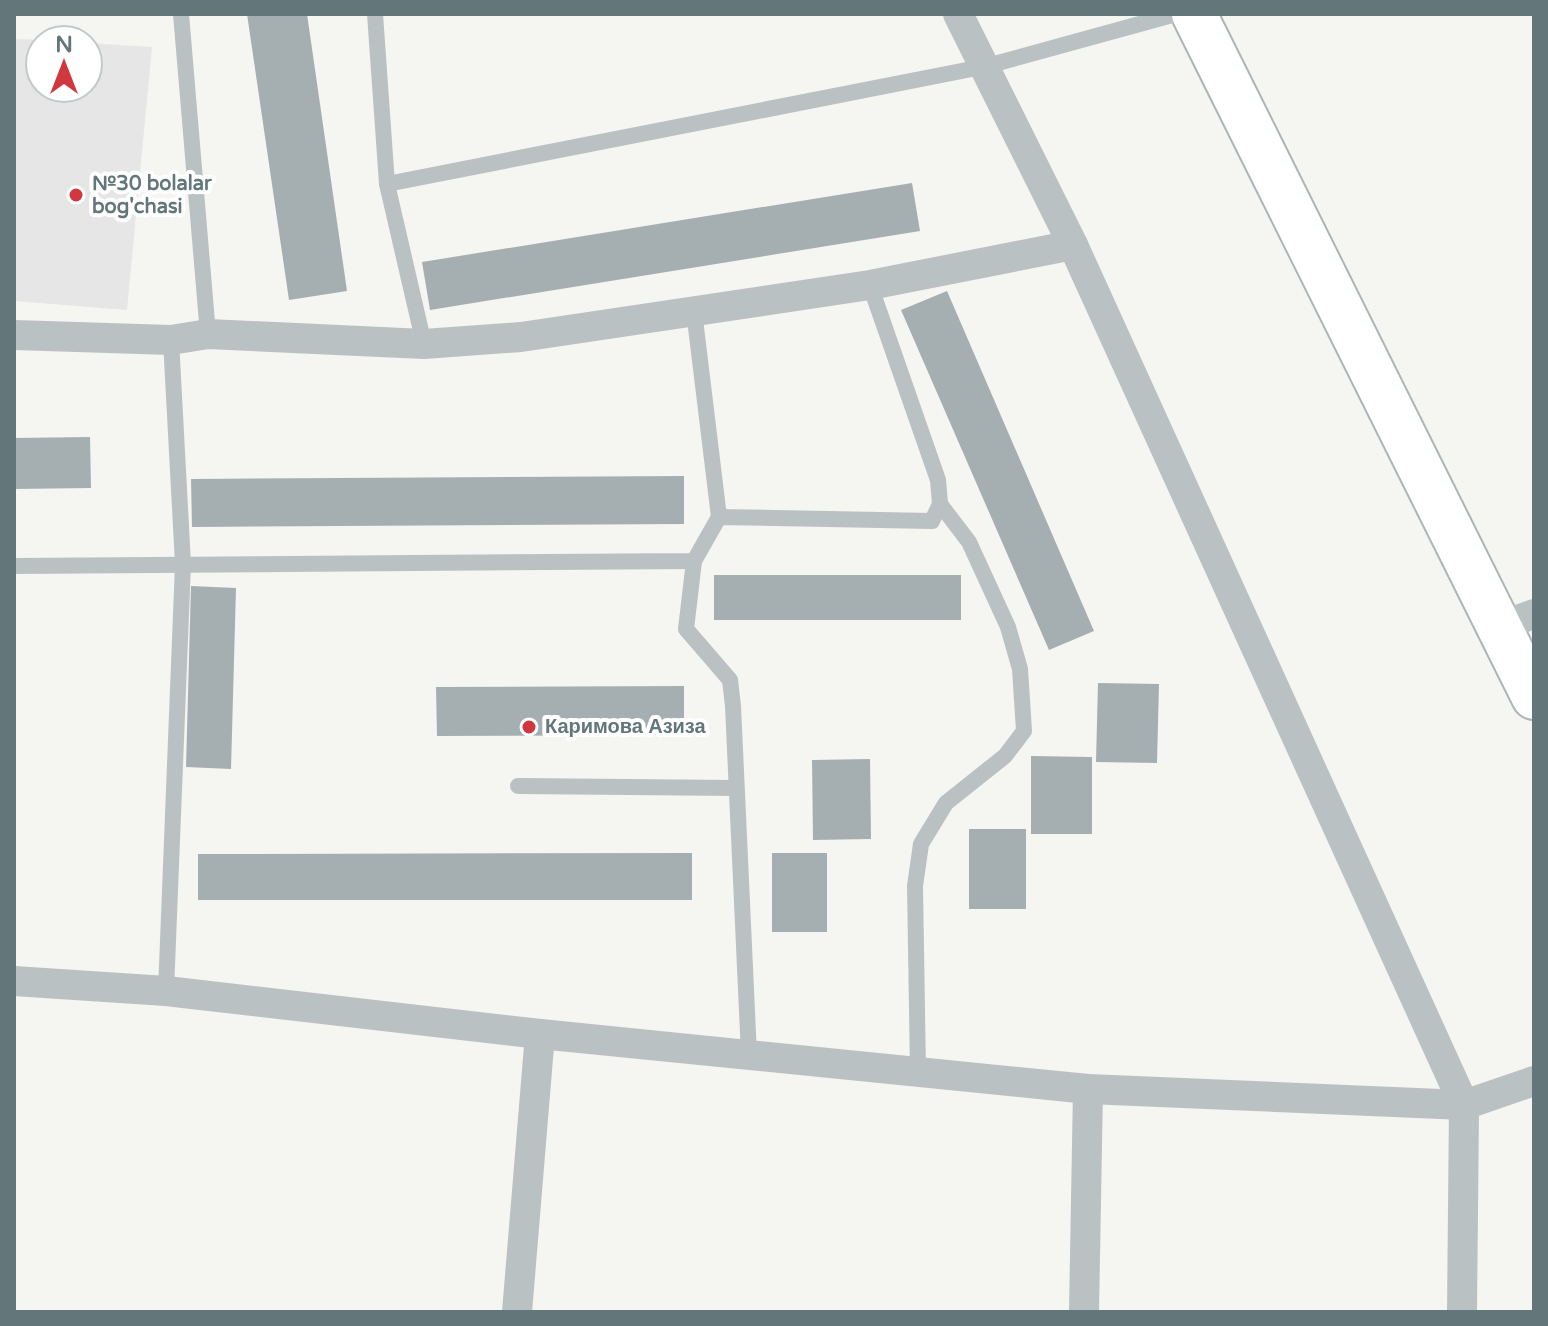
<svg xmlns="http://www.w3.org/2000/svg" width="1548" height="1326" font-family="'Varela Round',sans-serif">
	<rect width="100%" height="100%" fill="#f5f5f2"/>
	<path fill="#e6e6e6" d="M 14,39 L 40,40 L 40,88 L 88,88 L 88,43 L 152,47 L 127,310 L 14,301 Z"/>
	<g fill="#a5afb1">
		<path d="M 247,14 L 307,14 L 347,291 L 289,300 Z"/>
		<path d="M 912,183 L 920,231 L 430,310 L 422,262 Z"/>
		<path d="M 947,291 L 1094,631 L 1049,650 L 901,310 Z"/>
		<path d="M 90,437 L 91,488 L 14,489 L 14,438 Z"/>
		<path d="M 684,476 L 684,524 L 192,527 L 191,479 Z"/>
		<rect x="714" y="575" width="247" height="45"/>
		<path d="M 191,586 L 236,588 L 231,769 L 186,767 Z"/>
		<path d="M 1098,683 L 1159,684 L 1157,763 L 1096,762 Z"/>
		<path d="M 684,686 L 684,735 L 437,736 L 436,687 Z"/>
		<path d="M 1031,756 L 1092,757 L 1092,834 L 1031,834 Z"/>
		<path d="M 870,759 L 871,839 L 813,840 L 812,760 Z"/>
		<rect x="969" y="829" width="57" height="80"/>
		<path d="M 692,853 L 692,900 L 198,900 L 198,854 Z"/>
		<rect x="772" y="853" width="55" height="79"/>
	</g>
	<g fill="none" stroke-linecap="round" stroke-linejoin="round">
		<g stroke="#adb5b7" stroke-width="48">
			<path id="secondary" d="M 1194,14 L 1534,697"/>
		</g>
		<g stroke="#bac1c2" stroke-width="16">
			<path d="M 181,14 L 208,334"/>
			<path d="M 375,14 L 387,184 L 424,344"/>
			<path d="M 387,184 L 987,66 L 1176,14"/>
			<path d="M 694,311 L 719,517"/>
			<path d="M 694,561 L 686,629 L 730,680 L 733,706 L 749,1055"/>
			<path d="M 14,566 L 694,561 L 719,517 L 932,521 L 940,504 L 938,480 L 870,285"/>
			<path d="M 518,786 L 735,788"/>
			<path d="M 166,991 L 183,564 L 171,340"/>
			<path d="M 918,1072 L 915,886 L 921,844 L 946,803 L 1005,756 L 1024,731 L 1020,669 L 1008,627 L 969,542 L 940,504"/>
		</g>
		<g stroke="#bac1c2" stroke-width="30">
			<path d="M 958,14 L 1073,245 L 1464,1105 L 1462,1312"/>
			<path d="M 14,335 L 171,340 L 208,334 L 424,344 L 521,337 L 870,285 L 1073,245"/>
			<path d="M 1498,627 L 1534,614"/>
			<path d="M 14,981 L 166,991 L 540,1034 L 1088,1089 L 1464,1105 L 1534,1081"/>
			<path d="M 517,1312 L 540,1034"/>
			<path d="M 1084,1312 L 1088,1089"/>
		</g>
		<use href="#secondary" stroke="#fff" stroke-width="44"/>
	</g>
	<g fill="#d1373f" stroke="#fff" stroke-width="3">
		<circle cx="76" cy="195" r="8"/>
		<circle cx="529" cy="727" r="8"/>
	</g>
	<g text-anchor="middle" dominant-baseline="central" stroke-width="8" stroke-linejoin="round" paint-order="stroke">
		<g font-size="20" font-weight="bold" fill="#63777a" stroke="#fff" text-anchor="start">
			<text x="92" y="184">№30 bolalar<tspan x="92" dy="23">bog'chasi</tspan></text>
			<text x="545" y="727">Каримова Азиза</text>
		</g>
	</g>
	<rect width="1548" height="1326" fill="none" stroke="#63777a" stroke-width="32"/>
	<g transform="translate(64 64)"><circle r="38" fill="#ffffff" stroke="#c1c9ca" stroke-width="2"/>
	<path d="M0-6L14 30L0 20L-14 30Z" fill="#d1373f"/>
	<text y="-12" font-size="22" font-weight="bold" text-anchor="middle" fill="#63777a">N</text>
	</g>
</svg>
